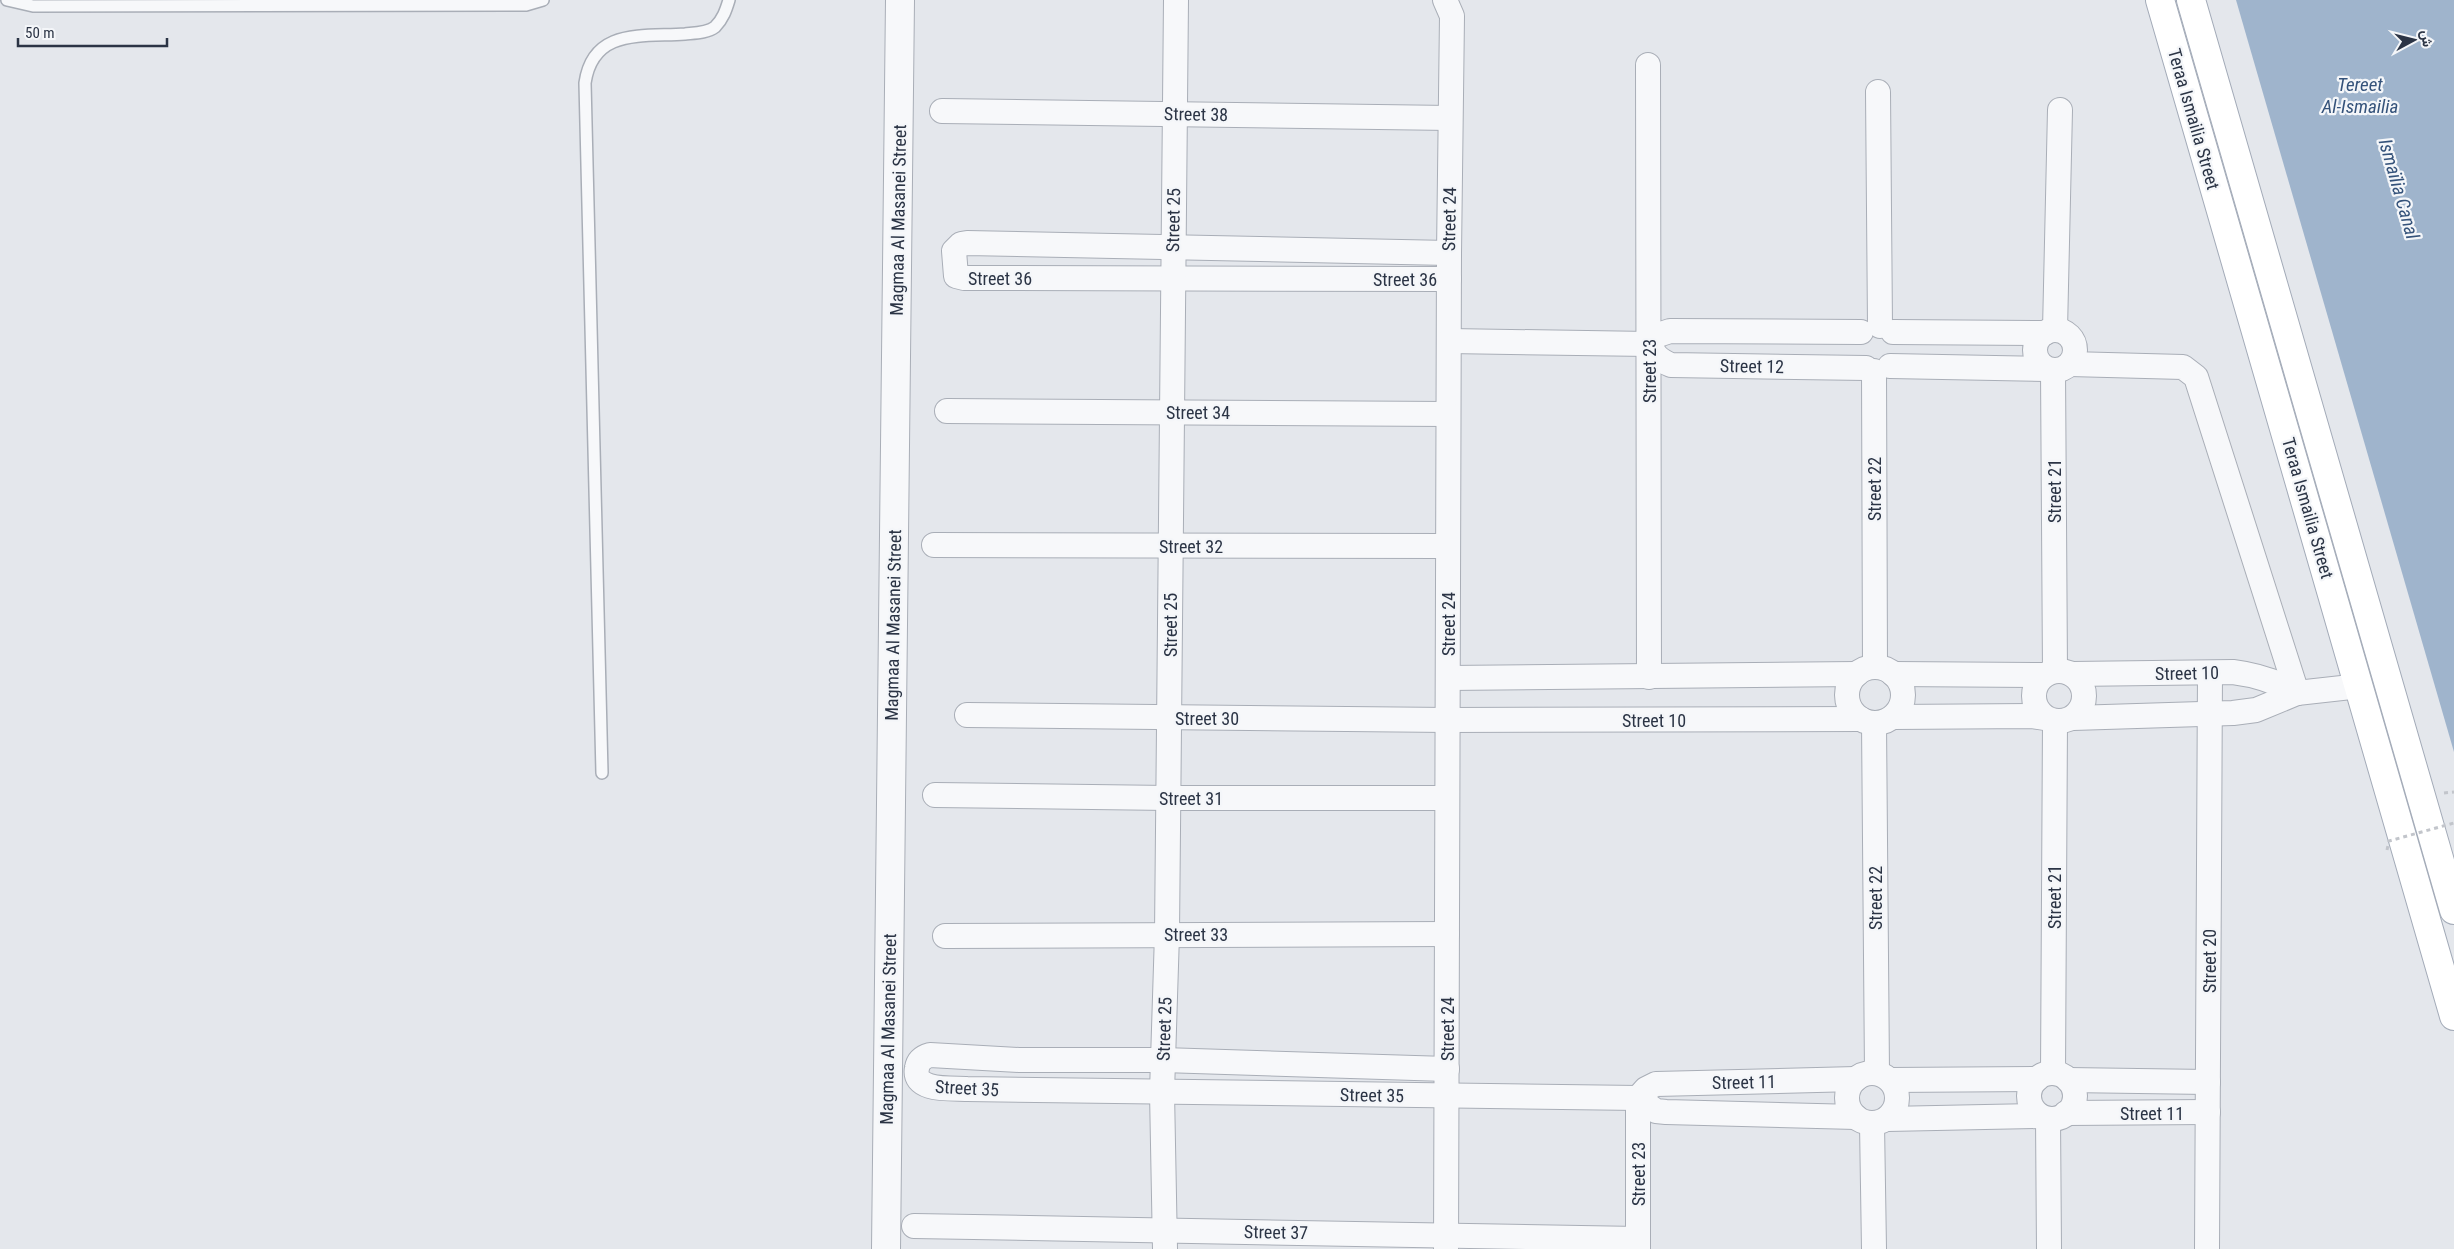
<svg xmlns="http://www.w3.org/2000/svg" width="2454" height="1249" font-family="'Roboto Condensed',Vazirmatn,sans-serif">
	<rect width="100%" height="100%" fill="#e4e7ec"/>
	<path fill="#9fb4cc" d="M 2236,0 L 2454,0 L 2454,752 Z"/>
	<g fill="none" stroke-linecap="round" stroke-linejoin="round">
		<g stroke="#a9aeb7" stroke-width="14">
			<g id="service">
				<path d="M 7,0 L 33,6 L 526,5 L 543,0"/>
				<path d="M 602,773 L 585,83 C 593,28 642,37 685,34 C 695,33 707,33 715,27 C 723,19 726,10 729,0"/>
			</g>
		</g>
		<g stroke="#a9aeb7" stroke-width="26">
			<g id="minor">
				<path d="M 1445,0 L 1452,16 L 1449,253 L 1446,1249"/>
				<path d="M 1648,65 L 1649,677"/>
				<path d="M 1878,92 L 1880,326"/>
				<path d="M 942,111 L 1450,118"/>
				<path d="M 1449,279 L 964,278 L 956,276 L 954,251 L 961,244 L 967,243 L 1449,253"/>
				<circle cx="2055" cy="350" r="20"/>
				<path d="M 2055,330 L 2060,110"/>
				<path d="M 1893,332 L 2045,333"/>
				<path d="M 1449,341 L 1649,344 L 1658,335 L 1670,331 L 1861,332"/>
				<path d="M 1649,344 C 1654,355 1659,360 1671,365 L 1866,368"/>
				<path d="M 2070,364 L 2183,367 L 2196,377 L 2297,693"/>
				<path d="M 1890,366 L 2046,369"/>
				<path d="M 1874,371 L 1875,667"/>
				<path d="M 2053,371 L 2055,671"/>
				<path d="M 947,411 L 1448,414"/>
				<path d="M 934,545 L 1448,546"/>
				<circle cx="1875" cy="695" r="28"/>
				<circle cx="2059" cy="696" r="25"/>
				<path d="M 1893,674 L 2043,675"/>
				<path d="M 2072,674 L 2233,672 C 2257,675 2276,681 2297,693"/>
				<path d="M 1448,678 L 1857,674"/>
				<path d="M 967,715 L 1448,720 L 1861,719"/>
				<path d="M 1893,717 L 2031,716 L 2045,718"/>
				<path d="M 2073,718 L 2233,713 L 2256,710 L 2297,693 L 2360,686"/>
				<path d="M 1874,723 L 1877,1073"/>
				<path d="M 935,795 L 1168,798 L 1447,798"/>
				<path d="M 945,936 L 1447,934"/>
				<path d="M 1447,1069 L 1163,1060 L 1019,1060 L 930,1055 C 923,1057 918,1061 917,1068 C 912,1092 952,1088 967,1089 L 1638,1098 L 1656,1111 L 1666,1112 L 1856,1117"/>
				<circle cx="1872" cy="1098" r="25"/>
				<path d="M 2053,1073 L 2055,722"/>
				<circle cx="2052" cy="1096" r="23"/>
				<path d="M 1890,1080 L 2037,1079"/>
				<path d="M 2068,1080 L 2208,1082"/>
				<path d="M 1638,1098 L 1646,1089 L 1656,1084 L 1856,1079"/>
				<path d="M 2066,1113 L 2208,1112"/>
				<path d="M 1887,1119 L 2040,1116"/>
				<path d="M 2048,1119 L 2049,1249"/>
				<path d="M 1872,1124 L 1874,1249"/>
				<path d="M 914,1226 L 1638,1239"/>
				<path d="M 1165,1249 L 1162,1092 L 1167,934 L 1176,0"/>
				<path d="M 1638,1249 L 1638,1098"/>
				<path d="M 2207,1249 L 2210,673"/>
			</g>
		</g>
		<g stroke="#a9aeb7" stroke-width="30">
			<path id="tertiary" d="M 886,1249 L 900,0"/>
		</g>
		<g stroke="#a3abb8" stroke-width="30">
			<g id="primary">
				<path d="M 2160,0 L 2454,1016"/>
				<path d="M 2191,0 L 2454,910"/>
			</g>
		</g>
		<path stroke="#c2c5cb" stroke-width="3" stroke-dasharray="4 4" stroke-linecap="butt" d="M 2444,793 L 2454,792"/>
		<use href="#service" stroke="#f7f8fa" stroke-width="11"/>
		<use href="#minor" stroke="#f7f8fa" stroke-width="24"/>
		<use href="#tertiary" stroke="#f7f8fa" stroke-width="28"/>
		<use href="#primary" stroke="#fff" stroke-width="28"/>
		<path stroke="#c2c5cb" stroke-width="3" stroke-dasharray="4 4" stroke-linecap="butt" d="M 2387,850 L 2389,841 L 2454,823"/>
	</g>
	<g text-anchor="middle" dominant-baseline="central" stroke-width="4.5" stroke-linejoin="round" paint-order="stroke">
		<g font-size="18" fill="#2b3445" stroke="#f4f6f9">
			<text transform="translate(1196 114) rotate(1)">Street 38</text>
			<text transform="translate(2194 119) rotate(74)">Teraa Ismailia Street</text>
			<text transform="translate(1449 219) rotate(-89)">Street 24</text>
			<text transform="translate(898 220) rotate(-89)">Magmaa Al Masanei Street</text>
			<text transform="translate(1173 220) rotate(-89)">Street 25</text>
			<text x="1000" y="278">Street 36</text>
			<text x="1405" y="279">Street 36</text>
			<text transform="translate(1752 366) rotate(1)">Street 12</text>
			<text transform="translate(1649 371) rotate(-90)">Street 23</text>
			<text x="1198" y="412">Street 34</text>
			<text transform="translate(1874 489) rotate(-90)">Street 22</text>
			<text transform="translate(2054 491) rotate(-90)">Street 21</text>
			<text transform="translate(2308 508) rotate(74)">Teraa Ismailia Street</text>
			<text x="1191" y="546">Street 32</text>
			<text transform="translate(1448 624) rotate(-90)">Street 24</text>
			<text transform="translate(893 625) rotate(-89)">Magmaa Al Masanei Street</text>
			<text transform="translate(1170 625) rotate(-90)">Street 25</text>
			<text transform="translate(2187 673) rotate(-1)">Street 10</text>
			<text x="1207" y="718">Street 30</text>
			<text x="1654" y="720">Street 10</text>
			<text x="1191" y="798">Street 31</text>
			<text transform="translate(2054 897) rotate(-90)">Street 21</text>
			<text transform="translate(1875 898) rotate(-90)">Street 22</text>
			<text x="1196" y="934">Street 33</text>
			<text transform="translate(2209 961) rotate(-90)">Street 20</text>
			<text transform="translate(888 1029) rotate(-89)">Magmaa Al Masanei Street</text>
			<text transform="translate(1164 1029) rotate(-88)">Street 25</text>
			<text transform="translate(1447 1029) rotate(-90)">Street 24</text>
			<text transform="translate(1744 1082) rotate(-1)">Street 11</text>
			<text transform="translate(967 1088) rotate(3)">Street 35</text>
			<text transform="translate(1372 1095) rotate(1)">Street 35</text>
			<text x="2152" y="1113">Street 11</text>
			<text transform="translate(1638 1174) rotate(-90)">Street 23</text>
			<text transform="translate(1276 1232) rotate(1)">Street 37</text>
		</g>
		<g font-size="19" font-style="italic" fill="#34527a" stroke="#f4f6f9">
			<text x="2360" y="84">Tereet<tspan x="2360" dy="22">Al-Ismailia</tspan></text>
			<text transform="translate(2399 189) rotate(74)">Ismaïlia Canal</text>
		</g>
	</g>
	<g transform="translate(2414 40) rotate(83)" stroke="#f4f6f9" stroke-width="4" paint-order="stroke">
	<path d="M0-4L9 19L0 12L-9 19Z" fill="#2b3445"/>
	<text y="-8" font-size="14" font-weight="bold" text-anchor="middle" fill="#2b3445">ش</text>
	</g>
	<path d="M18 38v8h149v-8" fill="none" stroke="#2b3445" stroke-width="2.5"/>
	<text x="25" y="38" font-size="15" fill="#2b3445" stroke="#f4f6f9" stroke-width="4" paint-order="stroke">50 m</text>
</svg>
